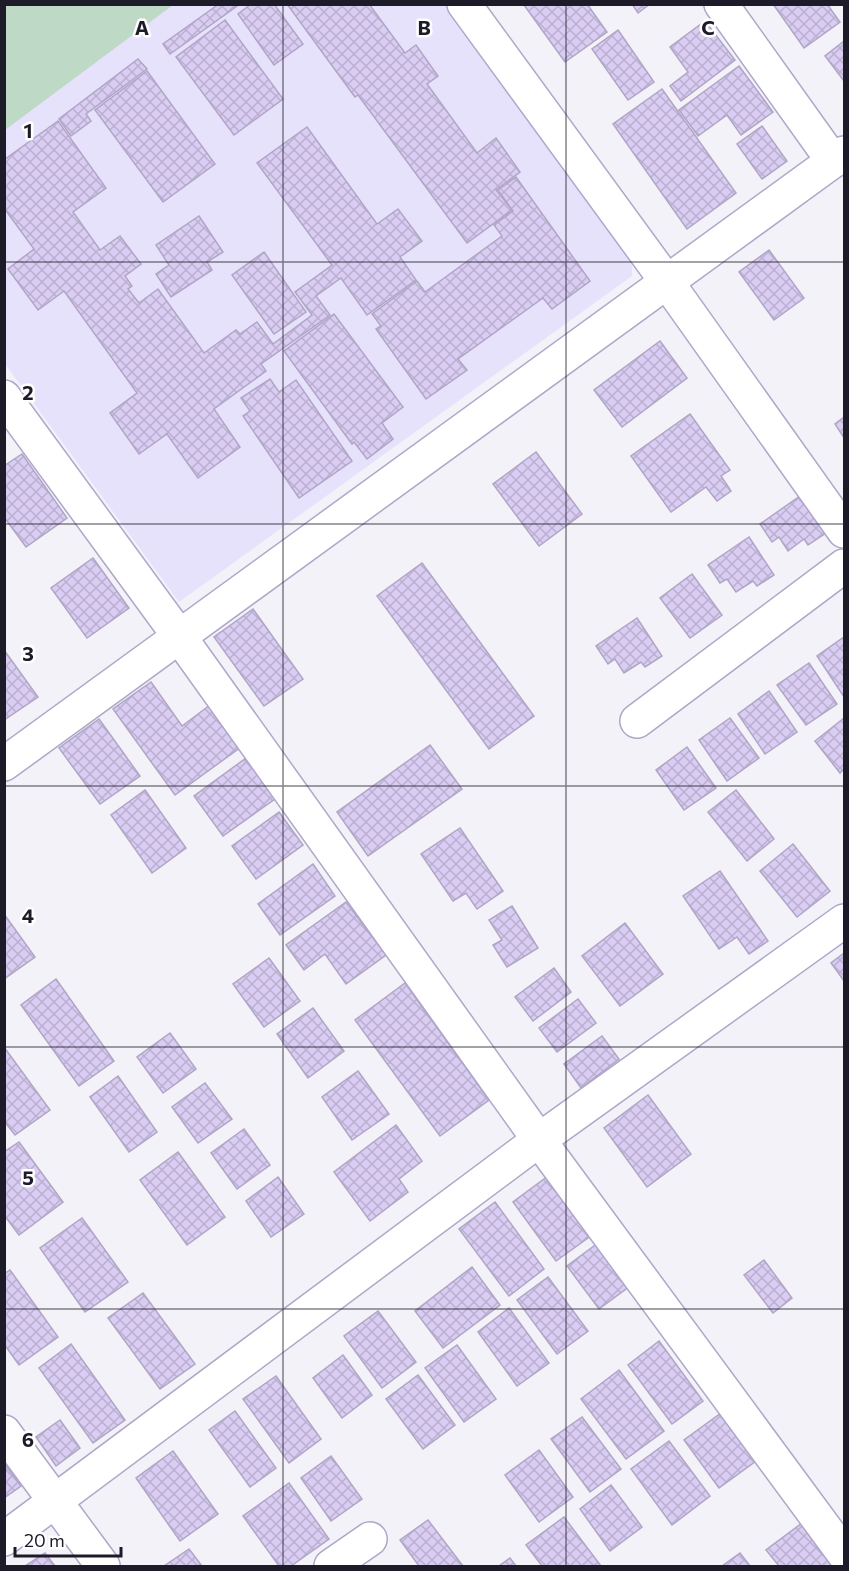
<svg xmlns="http://www.w3.org/2000/svg" width="849" height="1571" font-family="Commissioner,sans-serif">
	<defs>
		<pattern id="building-cross-hatch" width="8" height="8" patternUnits="userSpaceOnUse" patternTransform="scale(1.5)"><rect width="8" height="8" fill="#dacdf3"/><path d="M0 0l8 8M0 8l8-8" fill="none" stroke="#bbafd0"/></pattern>
	</defs>
	<rect width="100%" height="100%" fill="#f3f2f9"/>
	<path fill="#e7e2fc" d="M 4,5 L 447,5 L 632,261 L 632,276 L 179,602 L 5,364 Z"/>
	<path fill="#bedac7" d="M 5,4 L 173,4 L 173,5 L 5,130 Z"/>
	<g fill="url(#building-cross-hatch)" stroke="#b1a5c6" stroke-width="1.5">
		<path d="M 219,4 L 240,4 L 170,54 L 163,44 Z"/>
		<path d="M 251,4 L 274,4 L 303,44 L 274,65 L 238,14 Z"/>
		<path d="M 287,4 L 369,4 L 405,53 L 416,45 L 438,76 L 427,84 L 477,153 L 496,138 L 520,172 L 496,190 L 512,210 L 467,243 L 358,95 L 355,97 L 352,93 Z"/>
		<path d="M 587,4 L 607,32 L 565,62 L 524,5 Z"/>
		<path d="M 632,4 L 650,4 L 638,13 Z"/>
		<path d="M 773,4 L 827,4 L 840,22 L 804,48 Z"/>
		<path d="M 225,20 L 283,99 L 234,135 L 176,57 Z"/>
		<path d="M 705,21 L 735,60 L 681,101 L 670,86 L 688,72 L 670,47 Z"/>
		<path d="M 618,30 L 654,82 L 628,100 L 592,49 Z"/>
		<path d="M 844,41 L 844,81 L 825,56 Z"/>
		<path d="M 138,59 L 147,69 L 86,114 L 91,121 L 71,136 L 59,119 Z"/>
		<path d="M 739,66 L 773,112 L 741,135 L 727,115 L 698,136 L 679,110 Z"/>
		<path d="M 147,71 L 215,164 L 163,202 L 95,110 Z"/>
		<path d="M 662,89 L 736,193 L 687,229 L 613,124 Z"/>
		<path d="M 58,121 L 106,188 L 73,212 L 100,250 L 120,236 L 141,264 L 125,276 L 132,286 L 128,289 L 139,303 L 158,289 L 204,353 L 236,330 L 240,334 L 257,322 L 273,344 L 312,315 L 295,292 L 332,265 L 257,163 L 307,127 L 377,224 L 398,209 L 422,241 L 400,257 L 416,280 L 367,315 L 341,278 L 316,296 L 330,315 L 261,364 L 266,371 L 214,409 L 240,447 L 198,478 L 167,434 L 139,454 L 110,413 L 137,393 L 64,291 L 38,310 L 8,269 L 34,249 L 4,208 L 4,160 Z"/>
		<path d="M 762,126 L 787,161 L 762,179 L 737,144 Z"/>
		<path d="M 516,177 L 590,281 L 552,309 L 543,298 L 458,359 L 467,370 L 426,399 L 376,329 L 381,326 L 372,314 L 417,281 L 425,292 L 502,236 L 494,225 L 513,211 L 498,190 Z"/>
		<path d="M 199,216 L 223,252 L 207,262 L 212,270 L 171,297 L 156,274 L 169,265 L 156,245 Z"/>
		<path d="M 769,250 L 804,298 L 774,320 L 739,272 Z"/>
		<path d="M 264,252 L 306,312 L 274,334 L 232,275 Z"/>
		<path d="M 334,314 L 403,407 L 382,423 L 393,439 L 367,459 L 354,442 L 352,444 L 284,351 Z"/>
		<path d="M 660,341 L 687,378 L 622,427 L 594,390 Z"/>
		<path d="M 270,379 L 279,392 L 296,380 L 352,461 L 299,498 L 243,416 L 250,411 L 241,398 Z"/>
		<path d="M 690,414 L 730,470 L 721,476 L 731,491 L 717,501 L 706,487 L 671,512 L 631,456 Z"/>
		<path d="M 844,417 L 844,438 L 835,424 Z"/>
		<path d="M 536,452 L 582,514 L 539,546 L 493,484 Z"/>
		<path d="M 22,454 L 67,518 L 26,547 L 4,517 L 4,466 Z"/>
		<path d="M 800,496 L 826,533 L 808,545 L 804,539 L 788,551 L 779,537 L 772,542 L 760,524 Z"/>
		<path d="M 749,537 L 774,575 L 757,586 L 753,581 L 736,592 L 727,579 L 720,583 L 708,565 Z"/>
		<path d="M 93,558 L 129,608 L 87,638 L 51,588 Z"/>
		<path d="M 422,563 L 534,716 L 489,749 L 377,596 Z"/>
		<path d="M 692,574 L 722,615 L 690,638 L 660,598 Z"/>
		<path d="M 253,609 L 303,679 L 264,706 L 214,637 Z"/>
		<path d="M 637,618 L 662,656 L 645,667 L 641,662 L 624,673 L 615,659 L 608,664 L 596,646 Z"/>
		<path d="M 844,637 L 844,697 L 817,656 Z"/>
		<path d="M 4,650 L 38,697 L 4,720 Z"/>
		<path d="M 809,663 L 837,704 L 806,725 L 777,685 Z"/>
		<path d="M 151,682 L 182,726 L 210,705 L 241,747 L 175,795 L 113,709 Z"/>
		<path d="M 769,691 L 797,732 L 765,754 L 738,714 Z"/>
		<path d="M 730,718 L 759,758 L 727,781 L 699,740 Z"/>
		<path d="M 844,718 L 844,769 L 840,773 L 815,741 Z"/>
		<path d="M 99,719 L 140,776 L 100,804 L 59,748 Z"/>
		<path d="M 430,745 L 462,789 L 368,856 L 337,812 Z"/>
		<path d="M 687,747 L 716,788 L 684,810 L 656,770 Z"/>
		<path d="M 246,758 L 275,799 L 223,836 L 194,796 Z"/>
		<path d="M 145,790 L 186,848 L 152,873 L 111,815 Z"/>
		<path d="M 736,790 L 774,839 L 747,861 L 708,812 Z"/>
		<path d="M 279,812 L 303,845 L 256,879 L 232,846 Z"/>
		<path d="M 460,828 L 503,891 L 477,909 L 466,893 L 453,901 L 421,854 Z"/>
		<path d="M 793,844 L 830,891 L 797,917 L 760,871 Z"/>
		<path d="M 313,864 L 335,896 L 280,935 L 258,904 Z"/>
		<path d="M 720,871 L 768,941 L 749,954 L 737,937 L 719,949 L 683,896 Z"/>
		<path d="M 346,902 L 386,955 L 346,984 L 325,954 L 304,970 L 286,945 Z"/>
		<path d="M 512,906 L 538,948 L 507,967 L 493,945 L 502,940 L 489,920 Z"/>
		<path d="M 4,914 L 35,957 L 4,979 Z"/>
		<path d="M 625,923 L 663,974 L 620,1006 L 582,956 Z"/>
		<path d="M 844,953 L 844,981 L 831,963 Z"/>
		<path d="M 269,958 L 300,1001 L 264,1027 L 233,984 Z"/>
		<path d="M 554,968 L 571,992 L 533,1021 L 515,997 Z"/>
		<path d="M 56,979 L 114,1061 L 79,1086 L 21,1005 Z"/>
		<path d="M 405,983 L 489,1100 L 440,1136 L 355,1020 Z"/>
		<path d="M 578,999 L 596,1023 L 557,1052 L 539,1028 Z"/>
		<path d="M 313,1008 L 344,1051 L 308,1078 L 277,1034 Z"/>
		<path d="M 170,1033 L 196,1069 L 163,1093 L 137,1057 Z"/>
		<path d="M 602,1036 L 619,1059 L 581,1088 L 564,1064 Z"/>
		<path d="M 4,1047 L 50,1110 L 15,1135 L 4,1121 Z"/>
		<path d="M 358,1071 L 389,1114 L 352,1140 L 322,1097 Z"/>
		<path d="M 118,1076 L 157,1132 L 129,1152 L 90,1097 Z"/>
		<path d="M 205,1083 L 232,1119 L 198,1143 L 172,1107 Z"/>
		<path d="M 648,1095 L 691,1154 L 647,1187 L 604,1128 Z"/>
		<path d="M 396,1125 L 422,1161 L 399,1179 L 408,1192 L 370,1221 L 334,1172 Z"/>
		<path d="M 244,1129 L 270,1165 L 237,1189 L 211,1153 Z"/>
		<path d="M 19,1142 L 63,1202 L 19,1235 L 4,1215 L 4,1152 Z"/>
		<path d="M 178,1152 L 225,1217 L 187,1245 L 140,1180 Z"/>
		<path d="M 548,1176 L 592,1235 L 556,1261 L 513,1202 Z"/>
		<path d="M 278,1177 L 304,1214 L 271,1237 L 246,1201 Z"/>
		<path d="M 495,1202 L 544,1269 L 509,1296 L 459,1229 Z"/>
		<path d="M 82,1218 L 128,1282 L 85,1312 L 40,1248 Z"/>
		<path d="M 598,1243 L 630,1286 L 599,1309 L 567,1266 Z"/>
		<path d="M 764,1260 L 792,1298 L 773,1313 L 744,1275 Z"/>
		<path d="M 472,1267 L 500,1305 L 443,1348 L 415,1311 Z"/>
		<path d="M 10,1270 L 58,1337 L 19,1365 L 4,1344 L 4,1274 Z"/>
		<path d="M 548,1277 L 588,1331 L 557,1354 L 517,1300 Z"/>
		<path d="M 143,1293 L 195,1364 L 160,1389 L 108,1318 Z"/>
		<path d="M 509,1308 L 549,1363 L 517,1386 L 478,1332 Z"/>
		<path d="M 378,1311 L 416,1362 L 382,1388 L 344,1336 Z"/>
		<path d="M 659,1341 L 703,1401 L 672,1424 L 628,1365 Z"/>
		<path d="M 71,1344 L 125,1420 L 93,1443 L 39,1368 Z"/>
		<path d="M 457,1345 L 496,1399 L 464,1422 L 425,1368 Z"/>
		<path d="M 343,1355 L 372,1395 L 342,1418 L 313,1378 Z"/>
		<path d="M 619,1370 L 664,1431 L 626,1459 L 581,1399 Z"/>
		<path d="M 418,1375 L 455,1425 L 423,1449 L 386,1399 Z"/>
		<path d="M 276,1376 L 321,1439 L 289,1463 L 243,1399 Z"/>
		<path d="M 235,1411 L 276,1468 L 250,1487 L 209,1430 Z"/>
		<path d="M 721,1413 L 756,1461 L 719,1488 L 684,1440 Z"/>
		<path d="M 582,1417 L 621,1469 L 590,1492 L 551,1439 Z"/>
		<path d="M 60,1420 L 80,1448 L 56,1466 L 36,1437 Z"/>
		<path d="M 669,1441 L 710,1496 L 672,1525 L 631,1469 Z"/>
		<path d="M 539,1450 L 573,1497 L 539,1522 L 505,1475 Z"/>
		<path d="M 173,1451 L 218,1514 L 180,1541 L 136,1478 Z"/>
		<path d="M 331,1456 L 362,1499 L 331,1521 L 301,1478 Z"/>
		<path d="M 4,1463 L 21,1486 L 4,1498 Z"/>
		<path d="M 289,1483 L 329,1539 L 291,1566 L 279,1566 L 243,1516 Z"/>
		<path d="M 611,1485 L 642,1527 L 610,1551 L 580,1509 Z"/>
		<path d="M 564,1517 L 601,1566 L 542,1566 L 526,1545 Z"/>
		<path d="M 428,1520 L 463,1566 L 419,1566 L 400,1540 Z"/>
		<path d="M 802,1523 L 834,1566 L 779,1566 L 766,1550 Z"/>
		<path d="M 189,1549 L 202,1566 L 164,1566 Z"/>
		<path d="M 45,1553 L 55,1566 L 25,1566 Z"/>
		<path d="M 740,1553 L 750,1566 L 722,1566 Z"/>
		<path d="M 510,1558 L 516,1566 L 499,1566 Z"/>
	</g>
	<g fill="none" stroke-linecap="round" stroke-linejoin="round">
		<g stroke="#aea7c9" stroke-width="36">
			<g id="minor">
				<path d="M 464,4 L 667,282 L 844,531"/>
				<path d="M 721,4 L 833,161"/>
				<path d="M 4,397 L 179,636 L 539,1140 L 844,1554"/>
				<path d="M 637,721 L 844,566"/>
				<path d="M 4,764 L 844,153"/>
				<path d="M 4,1432 L 103,1566"/>
				<path d="M 4,1539 L 539,1140 L 844,921"/>
				<path d="M 331,1566 L 370,1539"/>
			</g>
		</g>
		<use href="#minor" stroke="#fff" stroke-width="33"/>
	</g>
	<path fill="none" stroke="#1e1b28" stroke-width="1.5" stroke-opacity="0.55" d="M 283,4 L 283,1566M 566,4 L 566,1566M 4,262 L 844,262M 4,524 L 844,524M 4,786 L 844,786M 4,1047 L 844,1047M 4,1309 L 844,1309"/>
	<g font-size="20" text-anchor="middle" font-weight="bold" fill="#1e1b28" stroke="#fff" stroke-width="5" stroke-linejoin="round" paint-order="stroke">
		<text x="142" y="35">A</text>
		<text x="424" y="35">B</text>
		<text x="708" y="35">C</text>
		<text x="28" y="138">1</text>
		<text x="28" y="400">2</text>
		<text x="28" y="661">3</text>
		<text x="28" y="923">4</text>
		<text x="28" y="1185">5</text>
		<text x="28" y="1447">6</text>
	</g>
	<rect width="849" height="1571" fill="none" stroke="#1e1b28" stroke-width="12"/>
	<path d="M15 1547v9h106v-9" fill="none" stroke="#1e1b28" stroke-width="3"/>
	<text x="24" y="1547" font-size="18" fill="#1e1b28" stroke="#ffffff" stroke-width="4.5" paint-order="stroke">20 m</text>
</svg>
